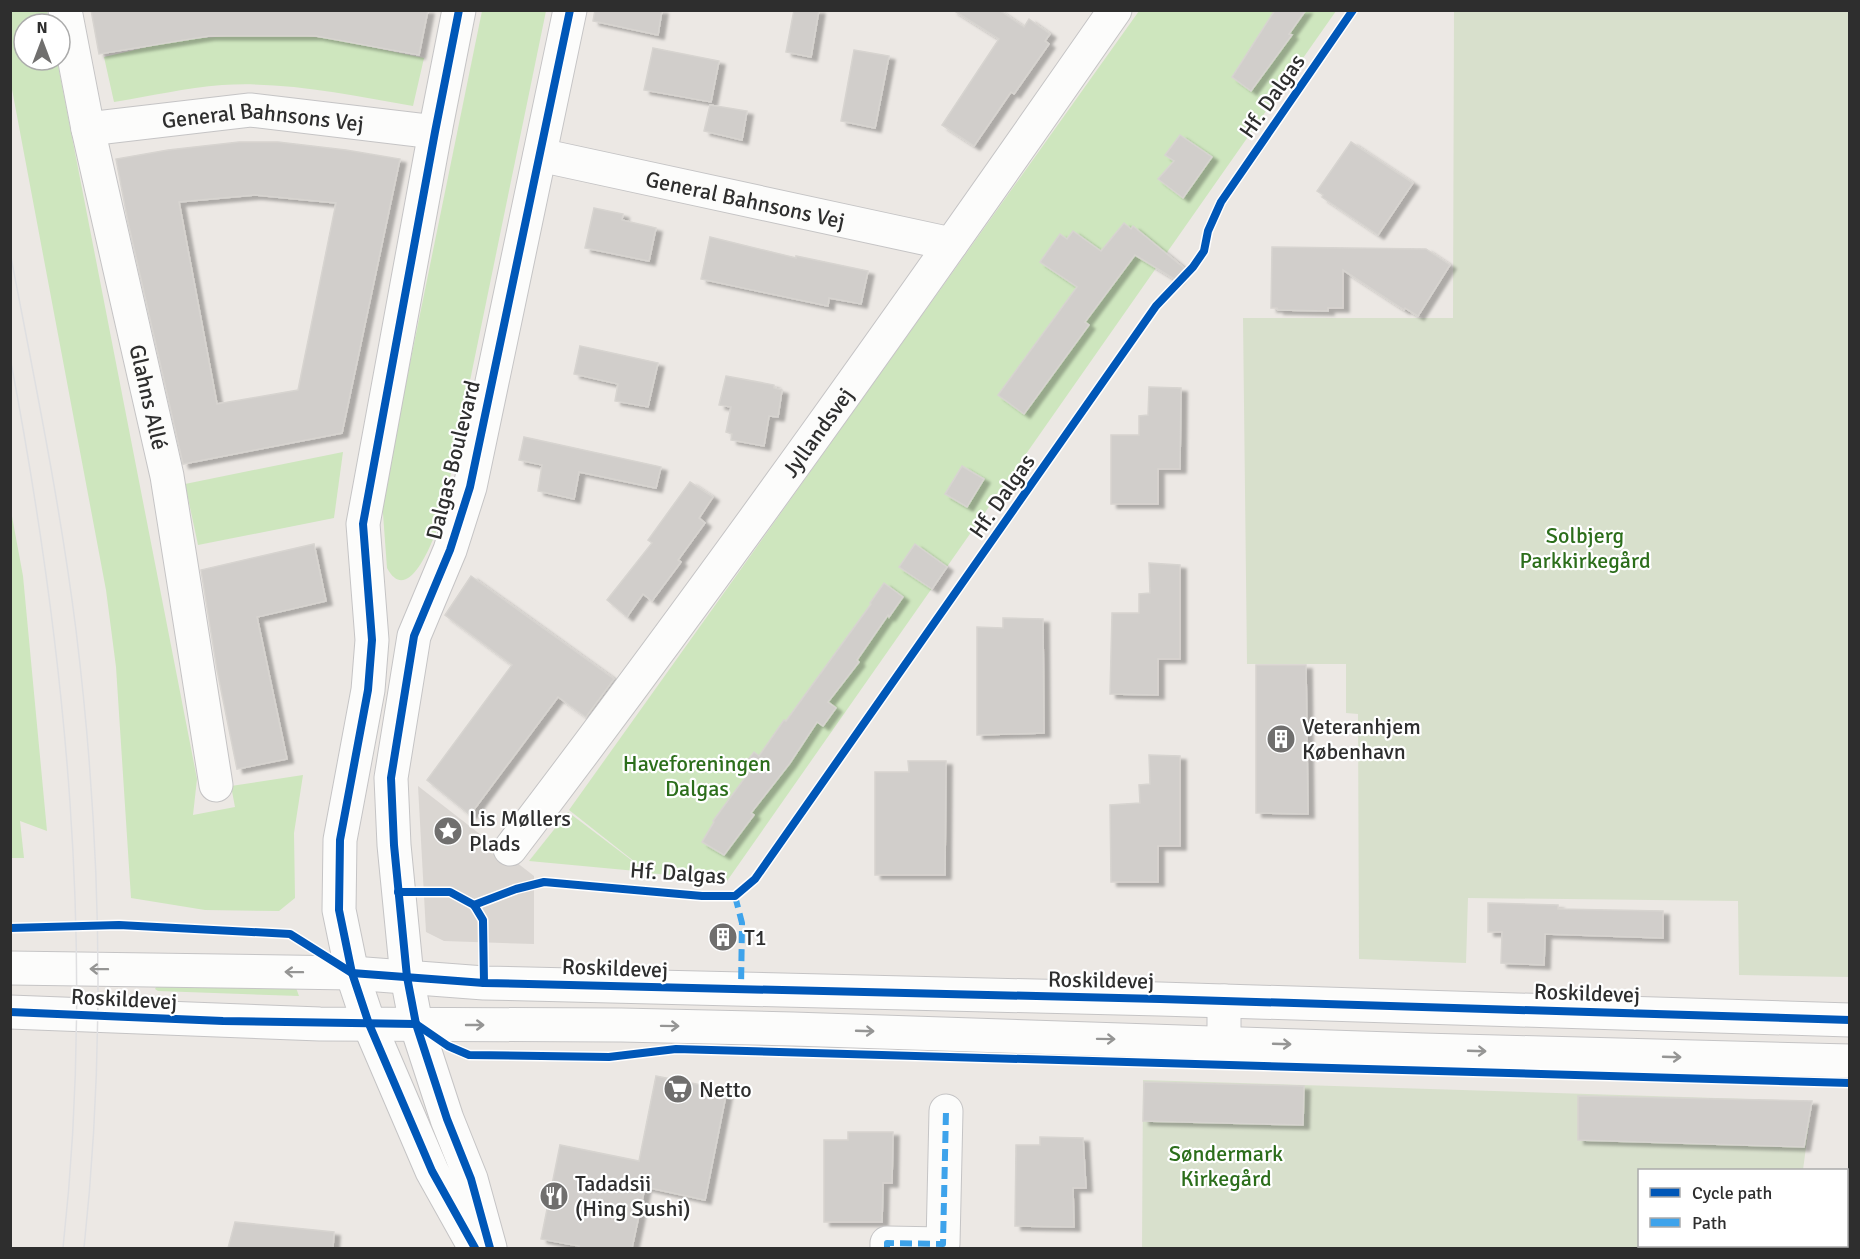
<svg xmlns="http://www.w3.org/2000/svg" width="1860" height="1259" font-family="Signika,sans-serif">
	<defs>
		<filter id="shadow"><feDropShadow dx="6" dy="4" stdDeviation="1.5" flood-color="#0004"/></filter>
	</defs>
	<rect width="100%" height="100%" fill="#ece8e4"/>
	<g fill="#cee6be">
		<path d="M 10,11 L 47,11 L 50,24 L 24,24 L 24,60 L 57,60 L 197,779 L 193,815 L 235,807 L 231,786 L 303,775 L 294,833 L 295,898 L 279,911 L 205,910 L 131,898 L 116,667 L 106,590 L 11,84 Z"/>
		<path d="M 482,11 L 546,11 L 443,512 C 438,528 410,611 387,568 L 382,500 Z"/>
		<path d="M 1139,11 L 1336,11 L 727,881 L 649,873 L 569,810 Z"/>
		<path d="M 228,36 L 307,36 L 337,40 L 424,58 L 413,106 C 350,95 286,81 222,85 C 186,88 150,96 114,102 L 104,57 L 178,40 Z"/>
		<path d="M 343,452 L 334,518 L 198,545 L 185,484 Z"/>
		<path d="M 11,511 L 23,576 L 47,831 L 20,821 L 24,858 L 11,858 Z"/>
		<path d="M 568,812 L 647,872 L 529,861 Z"/>
		<path d="M 171,984 L 295,985 L 299,996 L 158,991 L 155,989 L 156,987 Z"/>
	</g>
	<g fill="#d8e0cc">
		<path d="M 1454,11 L 1849,11 L 1849,977 L 1739,975 L 1738,901 L 1468,898 L 1466,963 L 1359,959 L 1358,714 L 1346,713 L 1346,664 L 1247,664 L 1243,318 L 1453,318 Z"/>
		<path d="M 1143,1080 L 1812,1101 L 1803,1170 L 1640,1170 L 1640,1246 L 1791,1246 L 1791,1248 L 1142,1248 Z"/>
	</g>
	<path fill="#dad6d2" d="M 418,786 L 534,876 L 534,944 L 444,941 L 426,932 Z"/>
	<g fill="#d1cecb" stroke="#d7d4d0" stroke-width="1.5" fill-rule="evenodd" filter="url(#shadow)">
		<path d="M 91,10 L 428,10 L 419,55 L 316,36 L 209,36 L 99,54 Z"/>
		<path d="M 595,10 L 662,10 L 658,35 L 593,21 Z"/>
		<path d="M 794,10 L 819,10 L 811,57 L 786,52 Z"/>
		<path d="M 953,10 L 999,10 L 1024,27 L 1029,19 L 1050,34 L 1045,41 L 1049,44 L 1014,94 L 1011,92 L 974,146 L 942,125 L 999,39 Z"/>
		<path d="M 1275,10 L 1306,10 L 1289,34 L 1292,35 L 1251,91 L 1232,77 Z"/>
		<path d="M 653,48 L 719,61 L 711,102 L 644,90 Z"/>
		<path d="M 854,50 L 889,56 L 875,128 L 841,121 Z"/>
		<path d="M 710,105 L 747,111 L 742,140 L 704,131 Z"/>
		<path d="M 1180,135 L 1212,157 L 1183,198 L 1158,179 L 1174,161 L 1165,155 Z"/>
		<path d="M 239,142 L 278,142 L 346,150 L 400,159 L 342,433 L 183,464 L 128,222 L 116,159 L 168,150 ZM 255,195 L 336,203 L 298,390 L 217,404 L 179,202 Z"/>
		<path d="M 1351,142 L 1413,183 L 1378,235 L 1322,197 L 1323,195 L 1317,191 Z"/>
		<path d="M 594,208 L 623,214 L 622,220 L 656,228 L 649,261 L 585,248 Z"/>
		<path d="M 1124,223 L 1131,229 L 1133,226 L 1184,268 L 1176,280 L 1135,255 L 1085,322 L 1089,325 L 1024,414 L 998,395 L 1077,287 L 1040,262 L 1060,234 L 1067,239 L 1073,231 L 1101,251 Z"/>
		<path d="M 710,237 L 796,258 L 796,256 L 868,271 L 861,304 L 829,298 L 828,306 L 701,279 Z"/>
		<path d="M 1272,247 L 1426,249 L 1450,265 L 1418,316 L 1405,308 L 1404,310 L 1343,270 L 1343,308 L 1328,308 L 1328,311 L 1278,310 L 1277,308 L 1271,308 Z"/>
		<path d="M 580,346 L 658,363 L 648,407 L 615,401 L 618,384 L 574,374 Z"/>
		<path d="M 726,376 L 774,385 L 774,388 L 782,390 L 778,417 L 769,416 L 764,446 L 731,440 L 732,434 L 726,432 L 731,407 L 719,405 Z"/>
		<path d="M 1149,387 L 1181,388 L 1180,469 L 1158,469 L 1158,504 L 1111,504 L 1111,435 L 1139,435 L 1139,416 L 1148,415 Z"/>
		<path d="M 524,437 L 661,467 L 656,488 L 579,472 L 574,499 L 538,491 L 542,465 L 519,460 Z"/>
		<path d="M 962,466 L 984,479 L 967,507 L 945,494 Z"/>
		<path d="M 690,482 L 713,497 L 699,518 L 705,523 L 678,560 L 681,562 L 652,601 L 643,594 L 627,617 L 607,600 L 652,543 L 648,540 Z"/>
		<path d="M 314,544 L 326,601 L 257,617 L 287,759 L 237,769 L 217,670 L 201,570 Z"/>
		<path d="M 915,544 L 947,567 L 932,589 L 899,567 Z"/>
		<path d="M 1149,563 L 1180,565 L 1180,659 L 1158,659 L 1158,695 L 1110,694 L 1112,613 L 1139,613 L 1139,594 L 1150,593 Z"/>
		<path d="M 471,576 L 614,679 L 586,717 L 558,697 L 470,815 L 427,780 L 512,665 L 445,615 Z"/>
		<path d="M 884,583 L 903,597 L 889,617 L 888,615 L 857,660 L 859,662 L 828,702 L 836,708 L 823,726 L 817,722 L 790,763 L 751,813 L 754,815 L 724,855 L 702,842 L 714,822 L 713,821 L 747,775 L 740,770 L 754,752 L 759,756 L 784,720 L 786,721 L 871,604 L 870,603 Z"/>
		<path d="M 1003,618 L 1043,619 L 1044,733 L 977,735 L 977,627 L 1003,628 Z"/>
		<path d="M 1256,665 L 1306,665 L 1308,814 L 1256,813 Z"/>
		<path d="M 1149,755 L 1180,756 L 1180,846 L 1158,846 L 1158,882 L 1111,882 L 1110,805 L 1140,803 L 1139,785 L 1150,784 Z"/>
		<path d="M 908,761 L 946,761 L 945,875 L 875,875 L 875,772 L 909,772 Z"/>
		<path d="M 1488,903 L 1558,905 L 1558,909 L 1663,911 L 1663,938 L 1545,934 L 1544,965 L 1501,963 L 1502,932 L 1488,932 Z"/>
		<path d="M 656,1076 L 727,1090 L 705,1200 L 645,1187 L 632,1248 L 578,1248 L 579,1246 L 541,1239 L 560,1145 L 639,1161 Z"/>
		<path d="M 1144,1082 L 1304,1086 L 1303,1125 L 1143,1121 Z"/>
		<path d="M 1578,1096 L 1812,1101 L 1804,1147 L 1578,1140 Z"/>
		<path d="M 848,1132 L 893,1132 L 892,1183 L 883,1183 L 882,1222 L 824,1222 L 824,1140 L 848,1140 Z"/>
		<path d="M 1040,1137 L 1083,1138 L 1086,1188 L 1073,1188 L 1074,1227 L 1015,1226 L 1016,1145 L 1040,1145 Z"/>
		<path d="M 235,1222 L 334,1232 L 333,1248 L 228,1248 Z"/>
	</g>
	<g fill="none" stroke-linecap="round" stroke-linejoin="round">
		<g stroke="#c5c4c5" stroke-width="35">
			<g id="minor">
				<path id="s1" d="M 65,10 L 88,129 L 167,476 L 216,785"/>
				<path id="s2" d="M 88,129 L 250,110 L 435,132"/>
				<path id="s3" d="M 540,155 L 951,244"/>
				<path id="s4" d="M 510,849 C 719,575 918,293 1115,10"/>
				<path d="M 369,1024 L 432,1171 L 475,1248"/>
				<path d="M 416,1024 L 447,1119 L 471,1179 L 490,1248"/>
				<path d="M 1224,1042 L 1224,1001"/>
				<path d="M 887,1248 L 887,1243 L 943,1244 L 946,1111"/>
			</g>
		</g>
		<g stroke="#c5c4c5" stroke-width="35">
			<g id="tertiary">
				<path d="M 10,968 L 352,973 L 484,983 L 1160,999 L 1850,1020"/>
				<path d="M 10,1012 L 320,1024 L 621,1025 L 793,1029 L 1422,1050 L 1850,1061"/>
				<path d="M 369,1024 L 352,973 L 339,910 L 340,840 L 368,690 L 372,640 L 363,524 L 435,132 L 459,10"/>
				<path d="M 416,1024 L 407,977 L 394,845 L 391,778 L 414,636 L 450,550 L 470,487 L 570,10"/>
			</g>
		</g>
		<use href="#minor" stroke="#fcfcfb" stroke-width="33"/>
		<use href="#tertiary" stroke="#fcfcfb" stroke-width="33"/>
		<g stroke="#dfdfe1" stroke-width="1.5">
			<path d="M 10,252 C 34,377 60,503 76,630 C 101,835 106,1043 84,1248"/>
			<path d="M 10,357 C 66,651 96,950 63,1248"/>
		</g>
		<g stroke="#3ea3eb" stroke-width="6" stroke-dasharray="12 6" stroke-linecap="butt">
			<path d="M 735,896 L 742,923 L 741,989"/>
			<path d="M 887,1248 L 887,1243 L 943,1244 L 946,1111"/>
		</g>
		<g stroke="#fff" stroke-width="11">
			<g id="cycleway">
				<path d="M 459,10 L 435,132 L 363,524 L 372,640 L 368,690 L 340,840 L 339,910 L 352,973 L 369,1024 L 432,1171 L 475,1248"/>
				<path d="M 398,892 L 450,892 L 474,905 L 483,920 L 484,983"/>
				<path d="M 474,905 L 516,889 L 544,882 L 702,896 L 735,896 L 755,879 L 1156,306 L 1193,267 L 1204,251 L 1208,231 L 1221,202 L 1353,10"/>
				<path d="M 10,928 L 119,925 L 290,934 L 352,973 L 484,983 L 1160,999 L 1850,1020"/>
				<path d="M 10,1012 L 223,1021 L 416,1024"/>
				<path d="M 416,1024 L 448,1046 L 469,1055 L 609,1057 L 676,1049 L 1850,1083"/>
				<path d="M 490,1248 L 471,1179 L 447,1119 L 416,1024 L 407,977 L 394,845 L 391,778 L 414,636 L 450,550 L 470,487 L 570,10"/>
			</g>
		</g>
		<use href="#cycleway" stroke="#0057b8" stroke-width="8"/>
	</g>
	<defs><path id="oneway-shaft" d="M-6 0H5M1.5-3L5.5 0L1.5 3" fill="none" stroke-width="1.6" stroke-linecap="round" stroke-linejoin="round" transform="scale(1.5)"/></defs>
	<g stroke="#959594">
		<use href="#oneway-shaft" transform="translate(99 969) rotate(-179)"/>
		<use href="#oneway-shaft" transform="translate(294 972) rotate(-179)"/>
		<use href="#oneway-shaft" transform="translate(475 1025)"/>
		<use href="#oneway-shaft" transform="translate(670 1026) rotate(1)"/>
		<use href="#oneway-shaft" transform="translate(865 1031) rotate(2)"/>
		<use href="#oneway-shaft" transform="translate(1106 1039) rotate(1)"/>
		<use href="#oneway-shaft" transform="translate(1282 1044) rotate(2)"/>
		<use href="#oneway-shaft" transform="translate(1477 1051) rotate(2)"/>
		<use href="#oneway-shaft" transform="translate(1672 1057) rotate(2)"/>
	</g>
	<defs>
		<g id="building-disc" transform="scale(1.5)"><circle r="9.5" fill="#706f6e" stroke="#fff"/><path d="M-4-6H4V6H1V3H-1V6H-4ZM-2.5-4.3h1.7v1.8h-1.7ZM.8-4.3h1.7v1.8H.8ZM-2.5-1h1.7V.8h-1.7ZM.8-1h1.7V.8H.8Z" fill="#fff"/></g>
		<g id="sight-disc" transform="scale(1.5)"><circle r="9.5" fill="#706f6e" stroke="#fff"/><path d="M0-6L1.8-2.2L6-1.7L2.9 1.2L3.7 5.4L0 3.3L-3.7 5.4L-2.9 1.2L-6-1.7L-1.8-2.2Z" fill="#fff"/></g>
		<g id="supermarket-disc" transform="scale(1.5)"><circle r="9.5" fill="#706f6e" stroke="#fff"/><path d="M-6-5.5h2.5l.6 2H6L4.5 2H-2.5L-4.4-4H-6ZM-1.5 3.2a1.3 1.3 0 1 0 .1 0ZM3 3.2a1.3 1.3 0 1 0 .1 0Z" fill="#fff"/></g>
		<g id="restaurant-disc" transform="scale(1.5)"><circle r="9.5" fill="#706f6e" stroke="#fff"/><path d="M-5-6h1v4h1v-4h1v4h1v-4h1v5L-1.5 .5V6h-2V.5L-5-1ZM5-6V6H3V1.5H1.5Q1.5-4 5-6Z" fill="#fff"/></g>
	</defs>
	<g fill-rule="evenodd">
		<use href="#building-disc" x="1281" y="739"/>
		<use href="#sight-disc" x="448" y="831"/>
		<use href="#building-disc" x="723" y="937"/>
		<use href="#supermarket-disc" x="678" y="1089"/>
		<use href="#restaurant-disc" x="554" y="1196"/>
	</g>
	<g text-anchor="middle" dominant-baseline="central" stroke-width="4.5" stroke-linejoin="round" paint-order="stroke">
		<g font-size="22" fill="#2e2e2e" stroke="#fff">
			<text transform="translate(1272 96) rotate(-55)">Hf. Dalgas</text>
			<text stroke="none"><textPath href="#s2" startOffset="176">General Bahnsons Vej</textPath></text>
			<text stroke="none"><textPath href="#s3" startOffset="210">General Bahnsons Vej</textPath></text>
			<text stroke="none"><textPath href="#s1" startOffset="396">Glahns Allé</textPath></text>
			<text stroke="none"><textPath href="#s4" startOffset="518">Jyllandsvej</textPath></text>
			<text transform="translate(453 460) rotate(-76)">Dalgas Boulevard</text>
			<text transform="translate(1002 496) rotate(-55)">Hf. Dalgas</text>
			<text transform="translate(678 873) rotate(4)">Hf. Dalgas</text>
			<text transform="translate(615 968) rotate(2)">Roskildevej</text>
			<text transform="translate(1101 980) rotate(1)">Roskildevej</text>
			<text transform="translate(1587 993) rotate(2)">Roskildevej</text>
			<text transform="translate(124 999) rotate(3)">Roskildevej</text>
		</g>
		<g font-size="22" fill="#2c6e1b" stroke="#fff">
			<text x="1585" y="535">Solbjerg<tspan x="1585" dy="25">Parkkirkegård</tspan></text>
			<text x="697" y="763">Haveforeningen<tspan x="697" dy="25">Dalgas</tspan></text>
			<text x="1226" y="1153">Søndermark<tspan x="1226" dy="25">Kirkegård</tspan></text>
		</g>
		<g font-size="22" fill="#2e2e2e" stroke="#fff" text-anchor="start">
			<text x="1302" y="726">Veteranhjem<tspan x="1302" dy="25">København</tspan></text>
			<text x="469" y="818">Lis Møllers<tspan x="469" dy="25">Plads</tspan></text>
			<text x="744" y="937">T1</text>
			<text x="699" y="1089">Netto</text>
			<text x="575" y="1183">Tadadsii<tspan x="575" dy="25">(Hing Sushi)</tspan></text>
		</g>
	</g>
	<rect width="1860" height="1259" fill="none" stroke="#2e2e2e" stroke-width="24"/>
	<rect x="1638" y="1169" width="210" height="78" fill="#ffffff" stroke="#ababab" stroke-width="1.5"/>
	<rect x="1650" y="1188" width="30" height="9" fill="#0057b8" stroke="#ababab" stroke-width="1.5"/>
	<text x="1692" y="1199" font-size="18" fill="#2e2e2e">Cycle path</text>
	<rect x="1650" y="1218" width="30" height="9" fill="#3ea3eb" stroke="#ababab" stroke-width="1.5"/>
	<text x="1692" y="1229" font-size="18" fill="#2e2e2e">Path</text>
	<g transform="translate(42 42)"><circle r="28" fill="#ffffff" stroke="#ababab" stroke-width="1.5"/>
	<path d="M0-4.5L10 22L0 15L-10 22Z" fill="#706f6e"/>
	<text y="-9" font-size="16" font-weight="bold" text-anchor="middle" fill="#2e2e2e">N</text>
	</g>
</svg>
